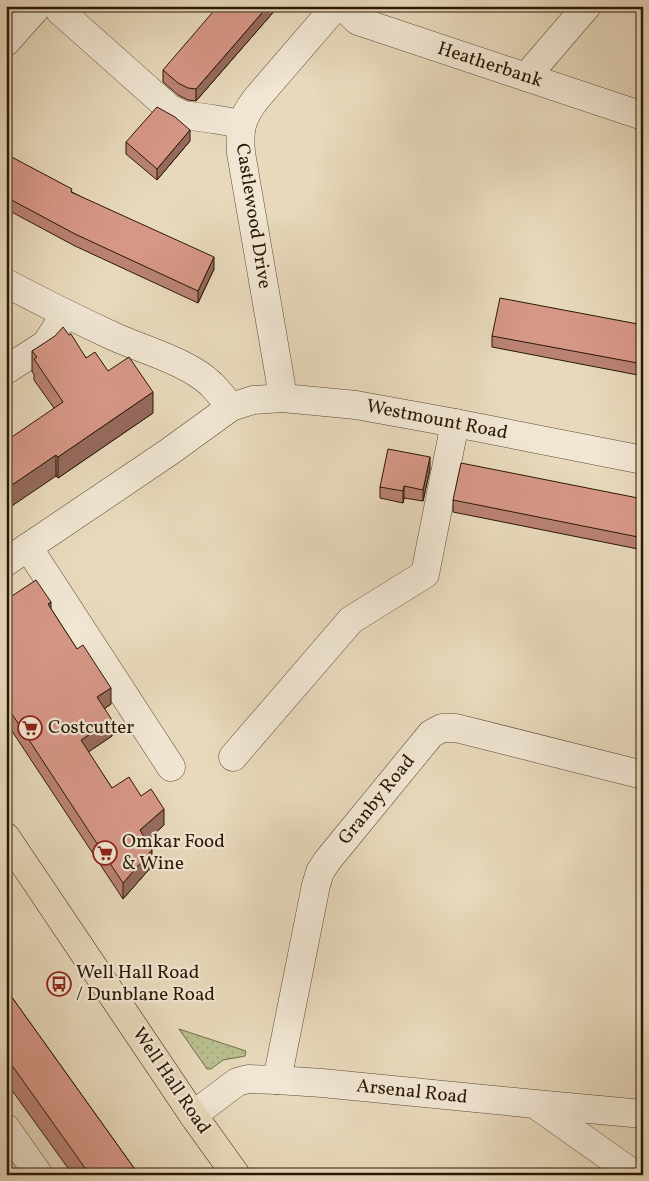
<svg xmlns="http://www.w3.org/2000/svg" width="649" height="1181" font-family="Vollkorn,serif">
	<defs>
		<pattern id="grass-dots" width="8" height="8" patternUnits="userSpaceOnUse" patternTransform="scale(1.25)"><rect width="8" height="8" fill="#b9be8e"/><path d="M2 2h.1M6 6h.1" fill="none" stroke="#9fa379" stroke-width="1.8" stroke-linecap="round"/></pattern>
	</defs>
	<rect width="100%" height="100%" fill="#e8d9bc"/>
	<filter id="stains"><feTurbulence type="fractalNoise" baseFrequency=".004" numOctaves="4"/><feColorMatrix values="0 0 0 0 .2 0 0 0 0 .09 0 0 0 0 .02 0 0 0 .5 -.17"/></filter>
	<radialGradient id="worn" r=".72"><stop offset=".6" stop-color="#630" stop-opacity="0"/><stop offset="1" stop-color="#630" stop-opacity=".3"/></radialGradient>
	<path fill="url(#grass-dots)" stroke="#726b4a" d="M 179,1029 L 246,1051 L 245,1056 L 223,1060 L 211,1069 L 207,1069 Z"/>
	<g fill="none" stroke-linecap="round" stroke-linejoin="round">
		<g stroke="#5a4833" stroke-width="29">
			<g id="minor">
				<path d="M 64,6 L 60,11 L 169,108 L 183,115 L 213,119 L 242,124"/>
				<path d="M 342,6 L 358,21 L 643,116"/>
				<path d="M 6,42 L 38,6"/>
				<path d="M 526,77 L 587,6"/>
				<path d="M 6,283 C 42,302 78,320 115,337 C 144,350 188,362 211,384 C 218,391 224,399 231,407"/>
				<path d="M 6,370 L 46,344 L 65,314"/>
				<path d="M 283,398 L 279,373 L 241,153 C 239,129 241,119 256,99 L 336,6"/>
				<path d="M 28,547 L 171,767"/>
				<path d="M 6,562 L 169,452 L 231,407 L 253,400 L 283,398 L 356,405 L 455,423 L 643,460"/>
				<path d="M 233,757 L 351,620 L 425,574 L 455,423"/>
				<path d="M 277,1080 L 316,885 L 320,872 L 327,861 L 431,734 L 442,728 L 456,728 L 643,775"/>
				<path d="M 536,1105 L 635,1175"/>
				<path d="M 193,1115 L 237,1082 L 248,1079 L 277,1080 L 322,1083 L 535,1104 L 643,1114"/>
				<path d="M 6,1128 L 39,1175"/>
			</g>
		</g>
		<g stroke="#2a1805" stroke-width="29">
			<path id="highway" d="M 6,837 L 193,1115 L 236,1175"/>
		</g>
		<use href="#minor" stroke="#f0e6d3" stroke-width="28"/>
		<use href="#highway" stroke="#e8d9bc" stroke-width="28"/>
	</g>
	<g fill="#b98274" stroke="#2a1805">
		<path d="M 277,6 L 277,8 L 196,101 L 188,100 L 178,95 L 163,82 L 163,70 Z"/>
		<path d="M 190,141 L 157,180 L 126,154 L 126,142 Z"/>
		<path d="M 6,154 L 72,192 L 214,269 L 198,303 L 75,246 L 6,209 Z"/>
		<path d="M 643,325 L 643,376 L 492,347 L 492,336 Z"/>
		<path d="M 69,335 L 86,358 L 108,371 L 153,413 L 58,478 L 56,476 L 54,408 L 34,380 L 34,374 L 32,372 L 32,351 Z"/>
		<path d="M 430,469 L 423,501 L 404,498 L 403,503 L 380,498 L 380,487 Z"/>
		<path d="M 643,499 L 643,550 L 453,512 L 453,500 Z"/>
		<path d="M 6,600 L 51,609 L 111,704 L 104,709 L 112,736 L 88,752 L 112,788 L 141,796 L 164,825 L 146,841 L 152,866 L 123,899 L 6,722 Z"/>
		<path d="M 6,989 L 139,1175 L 73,1175 L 6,1082 Z"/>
	</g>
	<g fill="#966a5e" stroke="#2a1805">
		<path d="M 268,6 L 277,6 L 277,8 L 196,101 L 196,89 Z"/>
		<path d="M 190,130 L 190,141 L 157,180 L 157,169 Z"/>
		<path d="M 214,257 L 214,269 L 198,303 L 198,291 Z"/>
		<path d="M 153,392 L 153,413 L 58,478 L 58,457 Z"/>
		<path d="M 56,455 L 56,476 L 6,510 L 6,489 Z"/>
		<path d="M 430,457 L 430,469 L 423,501 L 423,490 Z"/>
		<path d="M 404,486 L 404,498 L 403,503 L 403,491 Z"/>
		<path d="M 51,602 L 51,618 L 48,604 Z"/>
		<path d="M 111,688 L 111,704 L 97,714 L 97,697 Z"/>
		<path d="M 112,720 L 112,736 L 81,757 L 81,740 Z"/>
		<path d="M 164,809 L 164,825 L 140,847 L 140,830 Z"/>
		<path d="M 152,850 L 152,866 L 123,899 L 123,883 Z"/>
	</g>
	<g fill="#d79787" stroke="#2a1805">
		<path d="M 218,6 L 268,6 L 196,89 L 188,88 L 178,83 L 163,70 Z"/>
		<path d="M 157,107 L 175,117 L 190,130 L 157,169 L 126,142 Z"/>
		<path d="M 6,154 L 72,189 L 71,192 L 214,257 L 198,291 L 75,234 L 6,197 Z"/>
		<path d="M 500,298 L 643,325 L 643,364 L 492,336 Z"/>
		<path d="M 63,327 L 69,335 L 71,334 L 86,358 L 95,352 L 108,371 L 129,357 L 153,392 L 58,457 L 56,455 L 6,489 L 6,441 L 63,402 L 34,359 L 37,357 L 32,351 L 55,336 Z"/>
		<path d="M 388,449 L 430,457 L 423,490 L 404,486 L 403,491 L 380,487 Z"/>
		<path d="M 461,463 L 643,499 L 643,538 L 453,500 Z"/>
		<path d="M 36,580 L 51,602 L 48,604 L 77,649 L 83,645 L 111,688 L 97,697 L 112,720 L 81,740 L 112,788 L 129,777 L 141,796 L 151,789 L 164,809 L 140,830 L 152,850 L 123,883 L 6,705 L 6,600 Z"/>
		<path d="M 6,989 L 139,1175 L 90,1175 L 6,1057 Z"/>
	</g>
	<defs>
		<g id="supermarket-ring" transform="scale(1.25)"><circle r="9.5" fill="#f0e6d3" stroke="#8f2418" stroke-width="1.5"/><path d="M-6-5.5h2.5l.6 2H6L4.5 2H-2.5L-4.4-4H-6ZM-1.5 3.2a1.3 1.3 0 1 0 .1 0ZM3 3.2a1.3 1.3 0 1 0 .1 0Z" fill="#8f2418"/></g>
		<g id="bus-ring" transform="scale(1.25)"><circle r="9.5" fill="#f0e6d3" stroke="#8f2418" stroke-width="1.5"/><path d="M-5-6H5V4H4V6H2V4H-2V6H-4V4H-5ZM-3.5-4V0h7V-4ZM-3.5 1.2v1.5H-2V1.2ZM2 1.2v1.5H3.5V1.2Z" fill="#8f2418"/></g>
	</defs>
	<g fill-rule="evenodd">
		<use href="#supermarket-ring" x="30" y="728"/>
		<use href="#supermarket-ring" x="105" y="853"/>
		<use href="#bus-ring" x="59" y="984"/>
	</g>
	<g text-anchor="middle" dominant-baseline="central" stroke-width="4.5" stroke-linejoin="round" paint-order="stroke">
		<g font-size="19" fill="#2a1805" stroke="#f0e6d3">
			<text transform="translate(490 65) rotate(18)">Heatherbank</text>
			<text transform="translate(253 216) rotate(81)">Castlewood Drive</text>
			<text transform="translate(437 420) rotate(11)">Westmount Road</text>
			<text transform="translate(377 800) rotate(-51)">Granby Road</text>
			<text transform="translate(171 1081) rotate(56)">Well Hall Road</text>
			<text transform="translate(412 1092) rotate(6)">Arsenal Road</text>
		</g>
		<g font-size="19" fill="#2a1805" stroke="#f0e6d3" text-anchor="start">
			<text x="48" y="728">Costcutter</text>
			<text x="122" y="842">Omkar Food<tspan x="122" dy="22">&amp; Wine</tspan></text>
			<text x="76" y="973">Well Hall Road<tspan x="76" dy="22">/ Dunblane Road</tspan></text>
		</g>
	</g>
	<rect width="649" height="1181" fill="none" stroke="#e8d9bc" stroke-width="25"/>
	<rect x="8" y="8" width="634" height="1166" fill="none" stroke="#2a1805" stroke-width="2.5"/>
	<rect x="12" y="12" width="624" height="1156" fill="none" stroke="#2a1805"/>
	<rect width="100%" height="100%" filter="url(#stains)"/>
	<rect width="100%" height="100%" fill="url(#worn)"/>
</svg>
